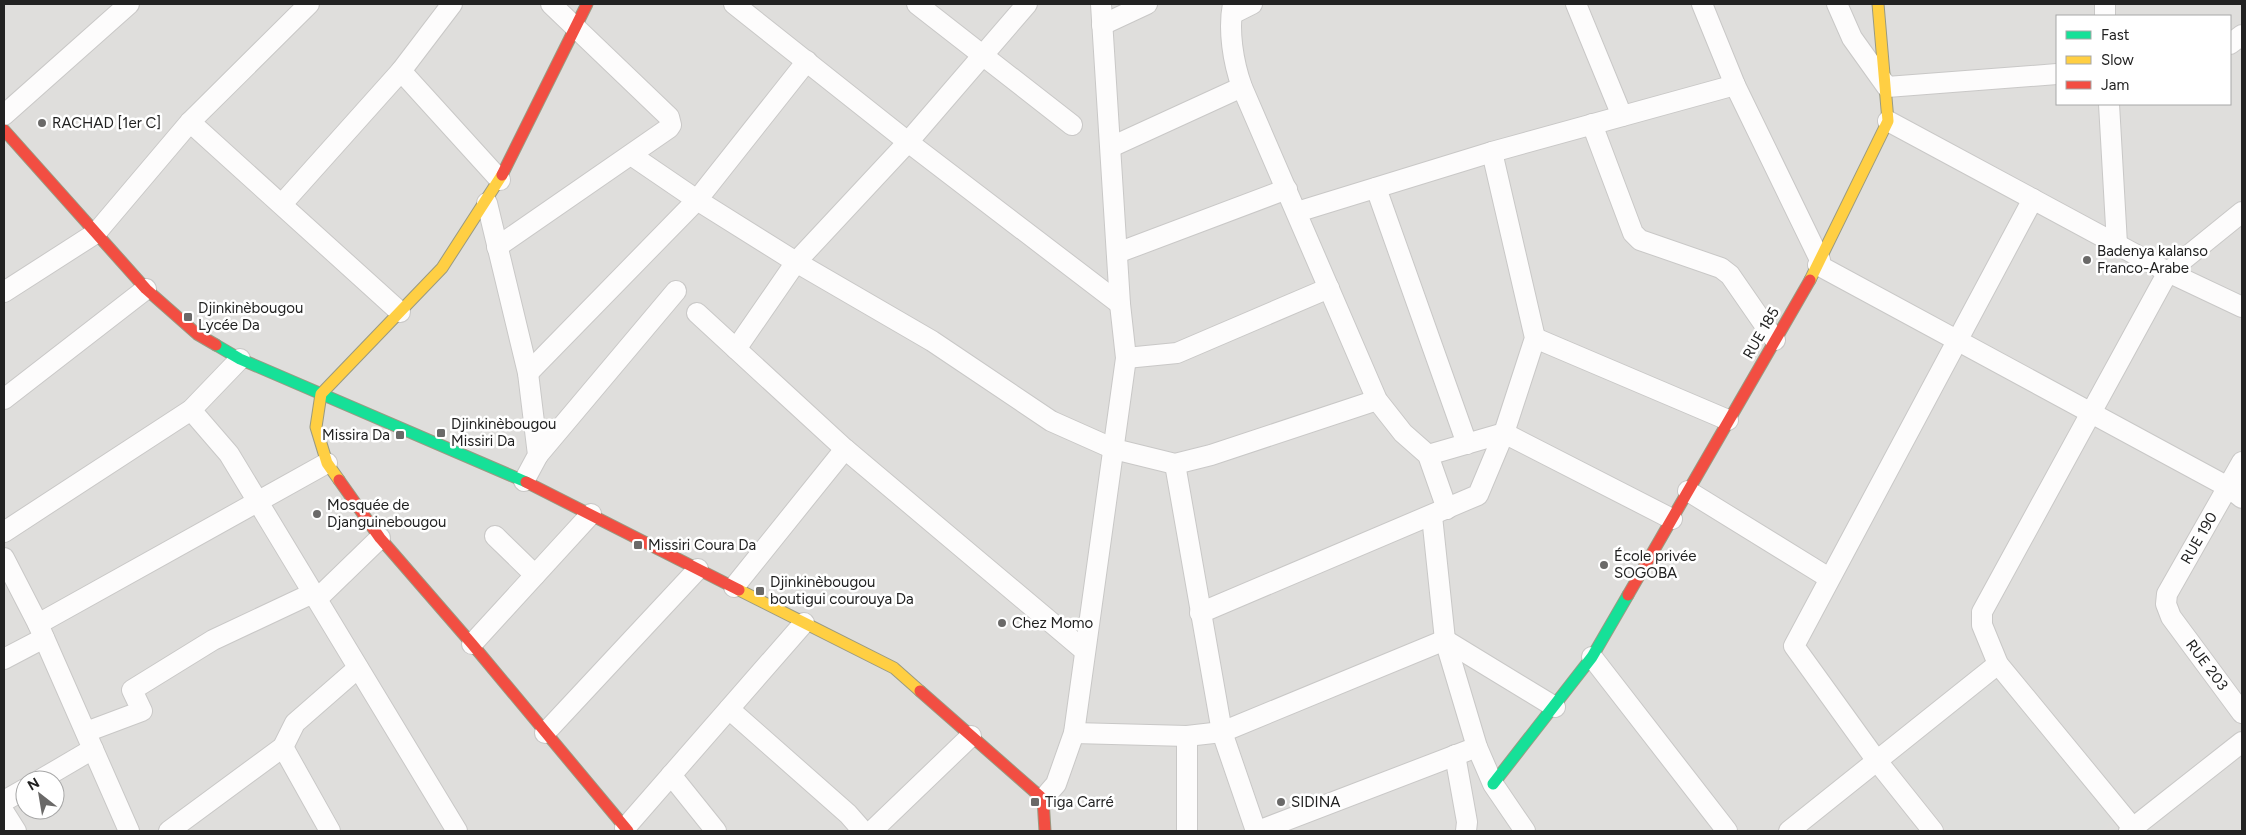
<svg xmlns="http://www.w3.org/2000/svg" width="2246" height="835" font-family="Figtree,sans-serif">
	<rect width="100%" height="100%" fill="#f0eeeb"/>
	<path fill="#dfdedc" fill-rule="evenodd" d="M 4,4 L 2242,4 L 2242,831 L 4,831 ZM 2057,16 L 2230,16 L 2230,104 L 2057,104 ZM 25,780 L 55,780 L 55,810 L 25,810 Z"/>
	<path fill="#dededc" d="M 1996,676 L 2112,821 L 2100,831 L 1949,831 L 1891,760 Z"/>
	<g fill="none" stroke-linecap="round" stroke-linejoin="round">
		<g stroke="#c9c8c7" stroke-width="22">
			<g id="street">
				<path d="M 734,4 L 908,142 L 1120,304"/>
				<path d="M 917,4 L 1072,125"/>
				<path d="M 1233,4 C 1228,30 1233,62 1242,87 L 1377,400 L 1403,433 L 1428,455 L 1447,509"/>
				<path d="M 1576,4 L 1622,116"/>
				<path d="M 1702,4 L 1735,85 L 1820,260"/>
				<path d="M 1837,4 L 1852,38 L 1887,87 L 2057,74"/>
				<path d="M 2105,4 L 2105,16"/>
				<path d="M 1232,14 L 1252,4"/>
				<path d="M 1102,25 L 1147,4"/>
				<path d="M 2230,44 L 2242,35"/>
				<path d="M 401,71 L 500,180"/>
				<path d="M 2109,104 L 2117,244"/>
				<path d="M 4,115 L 129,4"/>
				<path d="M 1888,121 L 2168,272 L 2242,307"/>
				<path d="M 190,122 L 400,312"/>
				<path d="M 1592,124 L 1633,233 L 1640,240 L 1721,268 L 1730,275 L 1775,340"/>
				<path d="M 1111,147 L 1242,87"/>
				<path d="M 631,155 L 697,200 L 796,262 L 932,341 L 1051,421 L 1114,449 L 1175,464 L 1211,455 L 1377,400"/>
				<path d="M 1376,188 L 1467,444"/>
				<path d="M 487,203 L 528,373 L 538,455 L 524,481"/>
				<path d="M 282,204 L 401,71 L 452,4"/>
				<path d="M 1297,212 L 1492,152 L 1735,85"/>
				<path d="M 497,247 L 669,128 L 671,125 L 669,117 L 551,4"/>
				<path d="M 1117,253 L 1287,189"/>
				<path d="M 1818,265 L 2228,487 L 2242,498"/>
				<path d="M 4,292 L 96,233 L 190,122 L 309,4"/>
				<path d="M 697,313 L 845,449 L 1085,651"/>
				<path d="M 1535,338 L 1728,420"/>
				<path d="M 736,349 L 796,262 L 908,142 L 1027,4"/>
				<path d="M 1126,358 L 1177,353 L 1329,288"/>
				<path d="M 528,373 L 697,200 L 807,61"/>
				<path d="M 4,399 L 146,289"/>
				<path d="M 191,410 L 229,454 L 457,831"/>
				<path d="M 538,455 L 676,291"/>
				<path d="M 1428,455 L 1504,433 L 1672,519"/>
				<path d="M 2242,462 L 2167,594 L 2166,604 L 2171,617 L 2242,713"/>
				<path d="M 1175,464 L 1222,732 L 1256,831"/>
				<path d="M 1688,491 L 1829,578"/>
				<path d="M 1432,516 L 1445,640 L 1477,747 L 1493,784 L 1525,831"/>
				<path d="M 4,532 L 191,410 L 240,359"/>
				<path d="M 495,536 L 535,575"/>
				<path d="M 4,558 L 38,624 L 129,831"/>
				<path d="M 734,587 L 845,449"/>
				<path d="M 317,599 L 380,538"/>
				<path d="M 1200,613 L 1478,495 L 1504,433 L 1535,338 L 1492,152"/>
				<path d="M 38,624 L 327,463"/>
				<path d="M 1445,640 L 1555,707"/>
				<path d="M 472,644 L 591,514"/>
				<path d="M 1592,657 L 1727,831"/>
				<path d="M 4,659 L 44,638"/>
				<path d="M 729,709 L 848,814 L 863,831"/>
				<path d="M 86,732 L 142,711 L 132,690 L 213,640 L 313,593"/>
				<path d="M 545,733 L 698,569"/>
				<path d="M 1074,733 L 1187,736 L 1222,732 L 1445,640"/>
				<path d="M 1187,736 L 1187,831"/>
				<path d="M 283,747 L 330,831"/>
				<path d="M 1455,755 L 1467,822 L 1466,831"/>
				<path d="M 671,775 L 716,831"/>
				<path d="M 40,780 L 93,749"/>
				<path d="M 1043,799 L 1056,784 L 1074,733 L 1126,358 L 1120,304 L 1101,4"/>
				<path d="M 4,801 L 25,789"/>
				<path d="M 4,812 L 16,831"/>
				<path d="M 625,828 L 804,623"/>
				<path d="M 2133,828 L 1998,664 L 1982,625 L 1982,612 L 2168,272 L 2242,212"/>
				<path d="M 169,831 L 283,747 L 295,723 L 358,668"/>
				<path d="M 872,831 L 971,736"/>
				<path d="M 1258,831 L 1477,747"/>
				<path d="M 1789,831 L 1998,664"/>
				<path d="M 1933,831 L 1877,761 L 1794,646 L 2033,199"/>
				<path d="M 2129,831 L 2242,742"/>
			</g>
		</g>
		<g stroke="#999a82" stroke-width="13">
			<g id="fast">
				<path d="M 216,345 L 240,359 L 526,482"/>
				<path d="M 1493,784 L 1592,657 L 1628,595"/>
			</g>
		</g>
		<g stroke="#999a82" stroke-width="13">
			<g id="slow">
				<path d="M 1810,280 L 1888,121 L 1878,4"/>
				<path d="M 339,480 L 327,463 L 316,427 L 321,394 L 442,268 L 502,175"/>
				<path d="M 739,590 L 894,668 L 920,691"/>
			</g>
		</g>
		<g stroke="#999a82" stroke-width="13">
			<g id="jam">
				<path d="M 4,130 L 146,289 L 197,334 L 216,345"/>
				<path d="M 502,175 L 587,4"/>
				<path d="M 339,480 L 380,538 L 472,644 L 628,831"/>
				<path d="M 526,482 L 739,590"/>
				<path d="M 1628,595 L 1810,280"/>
				<path d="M 920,691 L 1043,799 L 1045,831"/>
			</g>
		</g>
		<use href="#street" stroke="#fdfcfc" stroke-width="20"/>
		<use href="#fast" stroke="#16e098" stroke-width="11"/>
		<use href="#slow" stroke="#ffcf43" stroke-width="11"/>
		<use href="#jam" stroke="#f24e42" stroke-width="11"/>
	</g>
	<g fill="#6a6968" stroke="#fff" stroke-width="2">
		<circle cx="42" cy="123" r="5"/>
		<circle cx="2087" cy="260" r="5"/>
		<rect x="183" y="312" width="10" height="10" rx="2.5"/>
		<rect x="436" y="428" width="10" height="10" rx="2.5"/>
		<rect x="395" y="430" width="10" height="10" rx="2.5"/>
		<circle cx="317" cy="514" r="5"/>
		<rect x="633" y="540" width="10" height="10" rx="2.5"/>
		<circle cx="1604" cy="565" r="5"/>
		<rect x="755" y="586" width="10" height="10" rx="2.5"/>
		<circle cx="1002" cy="623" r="5"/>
		<rect x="1030" y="797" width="10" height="10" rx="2.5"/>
		<circle cx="1281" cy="802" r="5"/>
	</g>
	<g text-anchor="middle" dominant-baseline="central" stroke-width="5" stroke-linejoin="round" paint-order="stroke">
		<g font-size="15" fill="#222" stroke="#fff" text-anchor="start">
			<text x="52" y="123">RACHAD [1er C]</text>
			<text x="2097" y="251">Badenya kalanso<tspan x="2097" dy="17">Franco-Arabe</tspan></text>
			<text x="198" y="308">Djinkinèbougou<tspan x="198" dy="17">Lycée Da</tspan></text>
			<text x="451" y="424">Djinkinèbougou<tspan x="451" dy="17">Missiri Da</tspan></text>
			<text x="390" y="435" text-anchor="end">Missira Da</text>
			<text x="327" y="505">Mosquée de<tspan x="327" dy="17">Djanguinebougou</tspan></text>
			<text x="648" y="545">Missiri Coura Da</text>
			<text x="1614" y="556">École privée<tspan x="1614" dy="17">SOGOBA</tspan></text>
			<text x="770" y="582">Djinkinèbougou<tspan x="770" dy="17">boutigui courouya Da</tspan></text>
			<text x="1012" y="623">Chez Momo</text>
			<text x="1045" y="802">Tiga Carré</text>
			<text x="1291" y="802">SIDINA</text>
		</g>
		<g font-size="15" fill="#222" stroke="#fff">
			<text transform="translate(1761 333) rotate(-60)">RUE 185</text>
			<text transform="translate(2199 538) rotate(-60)">RUE 190</text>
			<text transform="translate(2207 665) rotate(53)">RUE 203</text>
		</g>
	</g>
	<rect width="2246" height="835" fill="none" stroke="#222222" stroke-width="10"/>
	<rect x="2056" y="15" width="175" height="90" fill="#ffffff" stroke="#a7a7a7"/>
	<rect x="2066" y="31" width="25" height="8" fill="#16e098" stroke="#a7a7a7"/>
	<text x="2101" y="40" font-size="15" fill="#222222">Fast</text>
	<rect x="2066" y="56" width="25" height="8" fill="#ffcf43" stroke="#a7a7a7"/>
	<text x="2101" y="65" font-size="15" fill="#222222">Slow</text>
	<rect x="2066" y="81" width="25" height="8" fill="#f24e42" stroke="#a7a7a7"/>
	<text x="2101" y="90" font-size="15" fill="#222222">Jam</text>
	<g transform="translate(40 795) rotate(329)"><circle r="24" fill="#ffffff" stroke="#a7a7a7"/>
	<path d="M0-4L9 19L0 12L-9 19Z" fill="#6a6968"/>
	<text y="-8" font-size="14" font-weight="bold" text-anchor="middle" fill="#222222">N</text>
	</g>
</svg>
